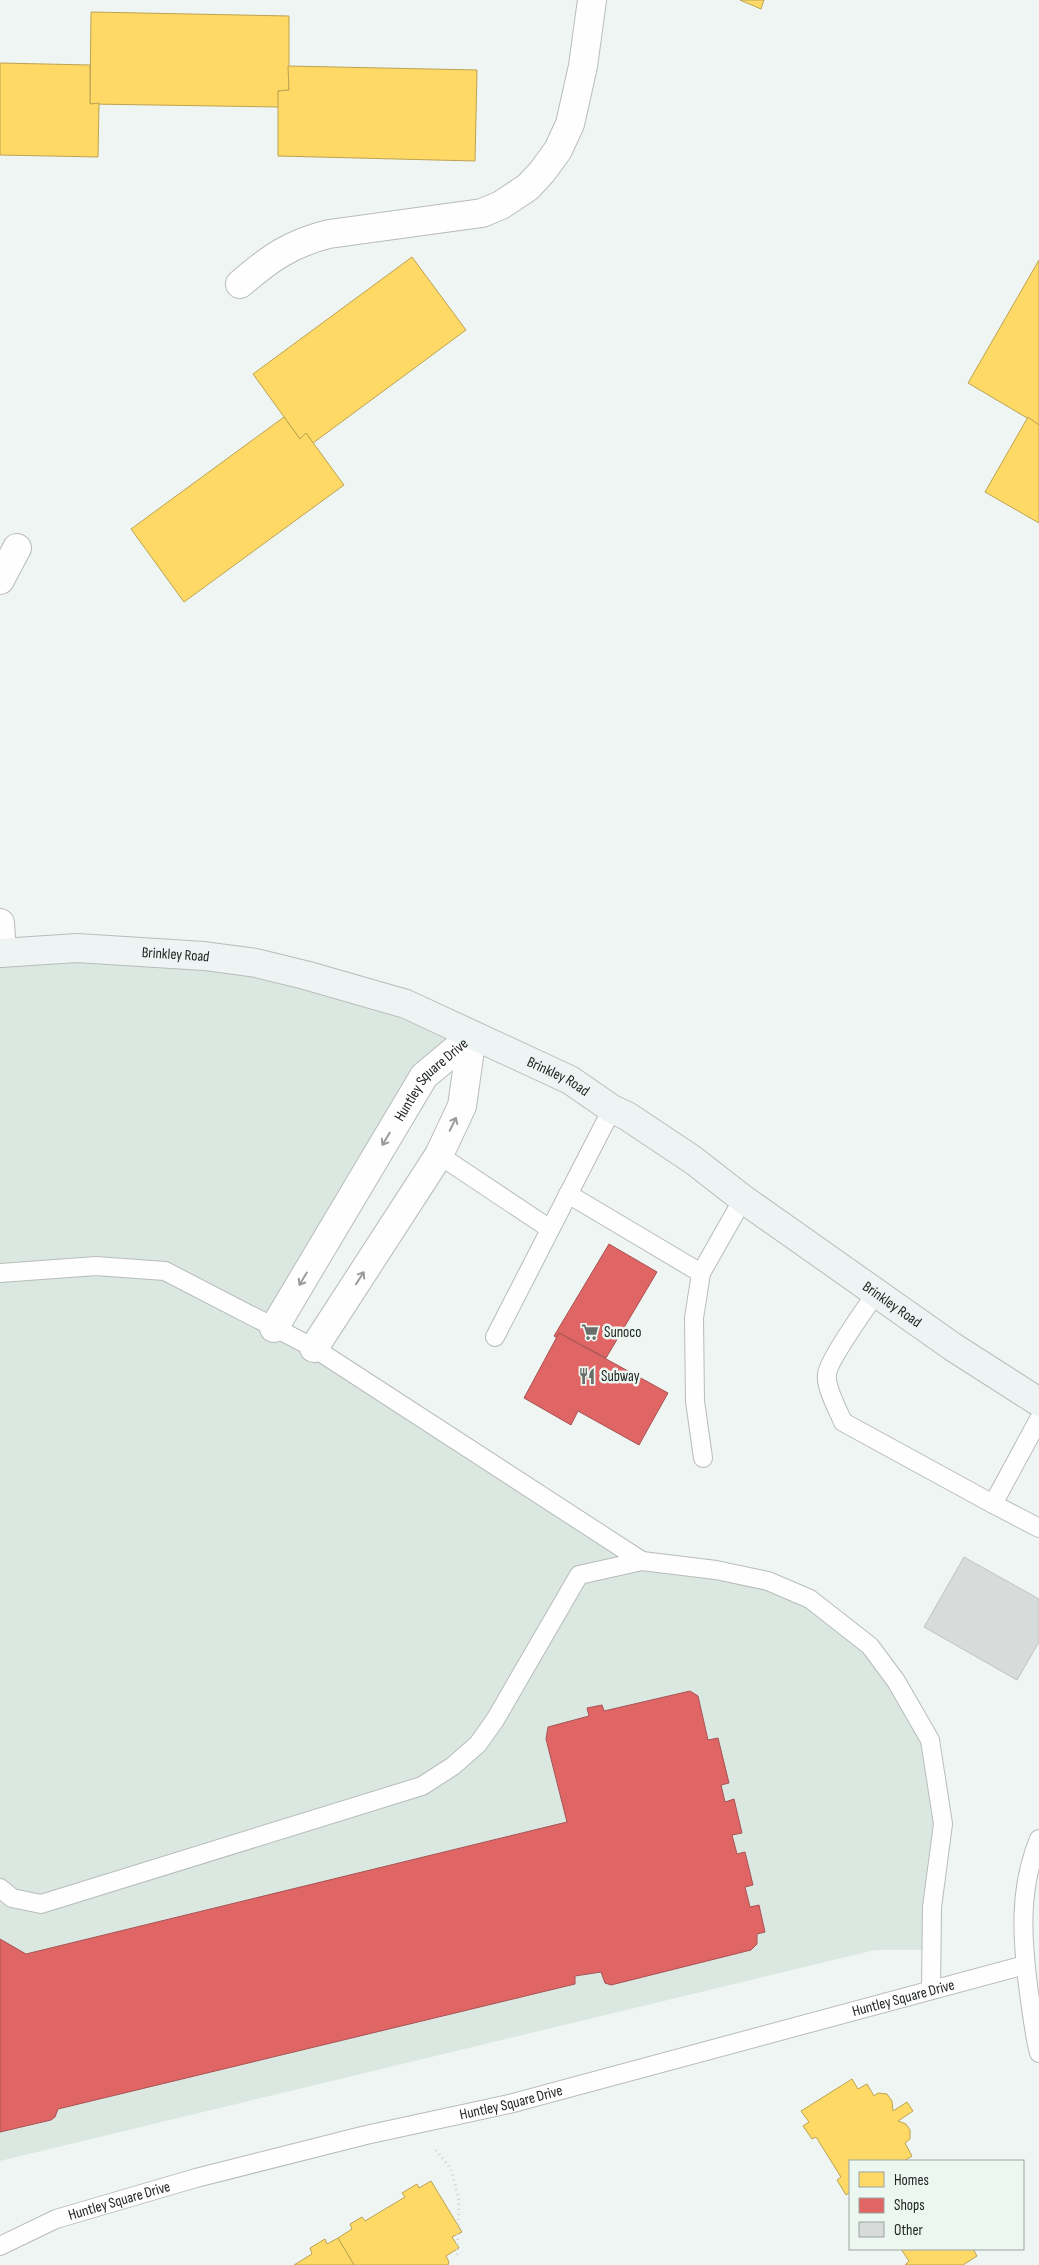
<svg xmlns="http://www.w3.org/2000/svg" width="1039" height="2265" font-family="'Sofia Sans Condensed',sans-serif">
	<rect width="100%" height="100%" fill="#eff5f2"/>
	<path fill="#dbe8e2" d="M 0,953 L 204,956 L 472,1036 L 424,1076 L 275,1328 L 642,1560 L 768,1581 L 870,1646 L 930,1740 L 936,1781 L 931,1950 L 875,1950 L 0,2161 Z"/>
	<g fill="#ffd966" stroke="#bca352">
		<path d="M 740,0 L 764,0 L 761,9 Z"/>
		<path d="M 91,12 L 289,16 L 289,90 L 278,91 L 279,107 L 90,104 Z"/>
		<path d="M 0,63 L 90,65 L 90,104 L 99,103 L 98,157 L 0,155 Z"/>
		<path d="M 288,66 L 477,70 L 475,161 L 278,156 L 278,91 L 289,90 Z"/>
		<path d="M 412,257 L 466,330 L 313,443 L 306,433 L 300,439 L 253,374 Z"/>
		<path d="M 1039,260 L 1039,425 L 968,383 Z"/>
		<path d="M 284,417 L 300,439 L 306,433 L 344,485 L 184,602 L 131,529 Z"/>
		<path d="M 1028,417 L 1039,425 L 1039,523 L 985,492 Z"/>
		<path d="M 852,2079 L 858,2089 L 867,2084 L 874,2096 L 878,2093 L 887,2094 L 892,2101 L 893,2111 L 907,2102 L 913,2111 L 898,2121 L 906,2124 L 910,2130 L 910,2139 L 905,2143 L 912,2156 L 904,2161 L 850,2161 L 850,2192 L 846,2195 L 837,2180 L 841,2177 L 816,2137 L 812,2139 L 803,2126 L 809,2122 L 801,2111 Z"/>
		<path d="M 431,2181 L 462,2232 L 452,2237 L 459,2248 L 446,2256 L 449,2262 L 448,2265 L 354,2265 L 338,2238 L 352,2229 L 350,2224 L 362,2217 L 365,2221 L 405,2197 L 402,2193 L 417,2184 L 419,2188 Z"/>
		<path d="M 338,2238 L 354,2265 L 294,2265 L 312,2254 L 310,2248 L 325,2239 L 327,2244 Z"/>
		<path d="M 901,2249 L 973,2249 L 977,2256 L 963,2265 L 905,2265 L 909,2261 Z"/>
	</g>
	<g fill="#e06666" stroke="#a75252">
		<path d="M 609,1244 L 657,1272 L 606,1358 L 559,1333 L 557,1338 L 554,1336 Z"/>
		<path d="M 559,1333 L 668,1393 L 639,1445 L 578,1411 L 571,1425 L 524,1398 Z"/>
		<path d="M 690,1691 L 698,1696 L 708,1740 L 718,1738 L 729,1783 L 721,1785 L 725,1802 L 734,1799 L 742,1833 L 732,1835 L 737,1854 L 745,1852 L 753,1885 L 745,1887 L 750,1907 L 759,1905 L 765,1932 L 757,1934 L 757,1944 L 751,1950 L 611,1985 L 605,1983 L 601,1972 L 575,1976 L 575,1984 L 58,2109 L 55,2117 L 51,2120 L 0,2132 L 0,1939 L 26,1954 L 567,1822 L 546,1739 L 548,1727 L 589,1716 L 587,1708 L 602,1705 L 604,1711 Z"/>
	</g>
	<path fill="#d7dbd9" stroke="#c0c4c1" d="M 964,1557 L 1039,1599 L 1039,1642 L 1017,1680 L 924,1627 Z"/>
	<g fill="none" stroke-linecap="round" stroke-linejoin="round">
		<g stroke="#b8bcba" stroke-width="20">
			<g id="lane">
				<path d="M 439,1155 L 550,1229"/>
				<path d="M 568,1194 L 701,1273"/>
				<path d="M 0,1273 L 96,1266 L 165,1271 L 314,1348 L 642,1561"/>
				<path d="M 877,1292 C 867,1306 828,1361 827,1374 C 825,1387 838,1410 843,1422 L 993,1504 L 1039,1419"/>
				<path d="M 495,1337 L 612,1109"/>
				<path d="M 703,1458 L 695,1401 L 694,1318 L 701,1273 L 743,1199"/>
				<path d="M 993,1504 L 1039,1528"/>
				<path d="M 1039,1839 C 1018,1890 1022,1940 1029,1993 C 1032,2013 1034,2034 1039,2053"/>
				<path d="M 0,1888 L 12,1898 L 41,1904 L 422,1786 L 453,1766 L 478,1744 L 495,1720 L 579,1575 L 642,1561 L 716,1570 L 768,1581 L 810,1599 L 870,1646 L 896,1681 L 930,1740 L 943,1824 L 932,1907 L 931,1990"/>
				<path id="s1" d="M 0,2246 L 56,2219 L 196,2178 L 366,2135 L 509,2104 L 1025,1965"/>
			</g>
		</g>
		<g stroke="#b8bcba" stroke-width="30">
			<g id="street">
				<path d="M 240,284 C 269,259 291,243 329,234 L 482,213 L 501,205 L 528,187 L 542,172 L 558,150 L 570,124 L 583,66 L 592,0"/>
				<path d="M 0,580 L 17,548"/>
				<path d="M 0,923 L 2,953"/>
				<path id="s2" d="M 274,1328 L 424,1076 L 472,1036"/>
				<path d="M 314,1348 L 439,1155 L 462,1106 L 472,1036"/>
			</g>
		</g>
		<g stroke="#b8bcba" stroke-width="30">
			<g id="secondary">
				<path id="s3" d="M 0,953 L 77,948 L 204,956 L 256,963 L 305,975 L 406,1004 L 570,1080 L 612,1109 L 627,1116 L 693,1160 L 743,1199 L 953,1347 L 1039,1402"/>
			</g>
		</g>
		<path stroke="#d0d2d0" stroke-width="3" stroke-dasharray="1 4" stroke-linecap="butt" d="M 436,2150 L 451,2169 L 459,2200 L 457,2256"/>
		<use href="#lane" stroke="#fdfefd" stroke-width="18"/>
		<use href="#street" stroke="#fdfefd" stroke-width="28"/>
		<use href="#secondary" stroke="#edf4f3" stroke-width="28"/>
	</g>
	<defs><path id="oneway-shaft" d="M-6 0H5M1.5-3L5.5 0L1.5 3" fill="none" stroke-width="1.6" stroke-linecap="round" stroke-linejoin="round" transform="scale(1.25)"/></defs>
	<g stroke="#9a9c9b">
		<use href="#oneway-shaft" transform="translate(453 1124) rotate(-64)"/>
		<use href="#oneway-shaft" transform="translate(386 1139) rotate(121)"/>
		<use href="#oneway-shaft" transform="translate(360 1278) rotate(-57)"/>
		<use href="#oneway-shaft" transform="translate(303 1279) rotate(121)"/>
	</g>
	<defs>
		<g id="supermarket-bare" transform="scale(1.35)"><path d="M-6-5.5h2.5l.6 2H6L4.5 2H-2.5L-4.4-4H-6ZM-1.5 3.2a1.3 1.3 0 1 0 .1 0ZM3 3.2a1.3 1.3 0 1 0 .1 0Z" fill="#696e6b" stroke="#edf7f1" stroke-width="2.5" paint-order="stroke"/></g>
		<g id="restaurant-bare" transform="scale(1.35)"><path d="M-5-6h1v4h1v-4h1v4h1v-4h1v5L-1.5 .5V6h-2V.5L-5-1ZM5-6V6H3V1.5H1.5Q1.5-4 5-6Z" fill="#696e6b" stroke="#edf7f1" stroke-width="2.5" paint-order="stroke"/></g>
	</defs>
	<g fill-rule="evenodd">
		<use href="#supermarket-bare" x="590" y="1332"/>
		<use href="#restaurant-bare" x="587" y="1376"/>
	</g>
	<g text-anchor="middle" dominant-baseline="central" stroke-width="5" stroke-linejoin="round" paint-order="stroke">
		<g font-size="15" fill="#212523" stroke="#edf7f1">
			<text stroke="none"><textPath href="#s3" startOffset="176">Brinkley Road</textPath></text>
			<text stroke="none"><textPath href="#s3" startOffset="581">Brinkley Road</textPath></text>
			<text stroke="none"><textPath href="#s2" startOffset="295">Huntley Square Drive</textPath></text>
			<text stroke="none"><textPath href="#s3" startOffset="986">Brinkley Road</textPath></text>
			<text stroke="none"><textPath href="#s1" startOffset="938">Huntley Square Drive</textPath></text>
			<text stroke="none"><textPath href="#s1" startOffset="532">Huntley Square Drive</textPath></text>
			<text stroke="none"><textPath href="#s1" startOffset="128">Huntley Square Drive</textPath></text>
		</g>
		<g font-size="15" fill="#212523" stroke="#edf7f1" text-anchor="start">
			<text x="604" y="1332">Sunoco</text>
			<text x="601" y="1376">Subway</text>
		</g>
	</g>
	<rect x="849" y="2160" width="175" height="90" fill="#edf7f1" stroke="#9ba39f"/>
	<rect x="859" y="2172" width="25" height="15" fill="#ffd966" stroke="#9ba39f"/>
	<text x="894" y="2185" font-size="15" fill="#212523">Homes</text>
	<rect x="859" y="2198" width="25" height="15" fill="#e06666" stroke="#9ba39f"/>
	<text x="894" y="2210" font-size="15" fill="#212523">Shops</text>
	<rect x="859" y="2222" width="25" height="15" fill="#d7dbd9" stroke="#9ba39f"/>
	<text x="894" y="2235" font-size="15" fill="#212523">Other</text>
</svg>
